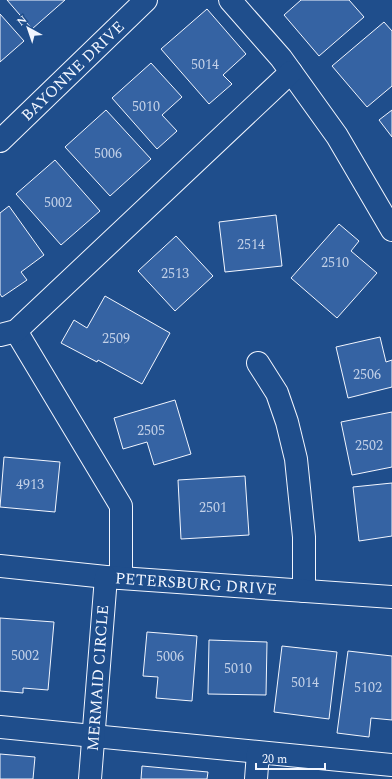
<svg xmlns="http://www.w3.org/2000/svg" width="392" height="779" font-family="Spectral,serif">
	<rect width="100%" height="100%" fill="#1f4e8c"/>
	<g fill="#3563a3" stroke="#f2f6ff">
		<path d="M 7,0 L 65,0 L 32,29 Z"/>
		<path d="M 301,0 L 349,0 L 364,17 L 319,56 L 284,15 Z"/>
		<path d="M 207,9 L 246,54 L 223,75 L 232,84 L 209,104 L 161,49 Z"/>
		<path d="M 0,14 L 24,41 L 0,62 Z"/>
		<path d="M 384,22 L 392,31 L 392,86 L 367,107 L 332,66 Z"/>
		<path d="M 151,63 L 182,97 L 162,115 L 177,131 L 157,149 L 112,98 Z"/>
		<path d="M 106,110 L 151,159 L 110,196 L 65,147 Z"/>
		<path d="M 392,110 L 392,137 L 379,120 Z"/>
		<path d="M 55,160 L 100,211 L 61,245 L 16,194 Z"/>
		<path d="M 9,206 L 44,255 L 21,272 L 27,280 L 2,297 L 0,294 L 0,213 Z"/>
		<path d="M 276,215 L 282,266 L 225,272 L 219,222 Z"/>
		<path d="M 339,224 L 359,241 L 351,251 L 377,273 L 337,318 L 291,278 Z"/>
		<path d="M 176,236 L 213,276 L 175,311 L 138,271 Z"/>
		<path d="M 105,296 L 170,333 L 142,384 L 98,360 L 97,362 L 61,343 L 74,320 L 87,328 Z"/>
		<path d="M 380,337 L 386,362 L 392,360 L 392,387 L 348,398 L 336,347 Z"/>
		<path d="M 175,400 L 191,454 L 154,465 L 147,442 L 123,449 L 114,418 Z"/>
		<path d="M 392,412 L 392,467 L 352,475 L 341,422 Z"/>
		<path d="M 4,457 L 60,462 L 55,512 L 0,507 Z"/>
		<path d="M 245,476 L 249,535 L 181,539 L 178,480 Z"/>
		<path d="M 392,483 L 392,536 L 359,541 L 353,487 Z"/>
		<path d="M 0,618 L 54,622 L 48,690 L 23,688 L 23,693 L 0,691 Z"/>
		<path d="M 147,632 L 197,636 L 192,701 L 156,698 L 158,677 L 143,676 Z"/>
		<path d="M 209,640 L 267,642 L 266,695 L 208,694 Z"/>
		<path d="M 282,646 L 337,652 L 329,719 L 274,712 Z"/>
		<path d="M 348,651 L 392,656 L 392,720 L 371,718 L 369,737 L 337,733 Z"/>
		<path d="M 0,754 L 35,757 L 33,779 L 0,779 Z"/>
		<path d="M 142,766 L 208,772 L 207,779 L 141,779 Z"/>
	</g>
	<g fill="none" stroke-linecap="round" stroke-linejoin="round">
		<g stroke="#f2f6ff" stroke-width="24">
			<g id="minor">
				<path d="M 230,0 L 281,58 L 337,136 L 392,230"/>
				<path d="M 0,141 L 146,0"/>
				<path d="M 16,331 L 121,506 L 121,578"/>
				<path d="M 0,335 L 16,331 L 291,72"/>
				<path d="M 258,363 L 277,393 L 287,422 L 296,459 L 304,537 L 304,591"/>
				<path d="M 0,566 L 106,577 L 392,597"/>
				<path d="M 0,727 L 392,765"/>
				<path d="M 90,779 L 106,577"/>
				<path d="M 256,779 L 258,753"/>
			</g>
		</g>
		<use href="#minor" stroke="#1f4e8c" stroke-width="22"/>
	</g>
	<g text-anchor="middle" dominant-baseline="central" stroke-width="3" stroke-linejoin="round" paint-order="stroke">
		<g font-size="14" fill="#c3d1e8">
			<text x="205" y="64">5014</text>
			<text x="146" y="106">5010</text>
			<text x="108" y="153">5006</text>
			<text x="58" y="202">5002</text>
			<text x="251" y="244">2514</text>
			<text x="335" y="262">2510</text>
			<text x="175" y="273">2513</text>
			<text x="116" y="338">2509</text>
			<text x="367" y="374">2506</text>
			<text x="151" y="430">2505</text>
			<text x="369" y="445">2502</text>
			<text x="30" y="484">4913</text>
			<text x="213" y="507">2501</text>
			<text x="25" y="655">5002</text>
			<text x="170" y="656">5006</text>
			<text x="238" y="668">5010</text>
			<text x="305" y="682">5014</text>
			<text x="368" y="687">5102</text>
		</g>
		<g font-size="16" fill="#f2f6ff" stroke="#1f4e8c">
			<text transform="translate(73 71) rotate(-44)">BAYONNE DRIVE</text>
			<text transform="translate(196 584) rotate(4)">PETERSBURG DRIVE</text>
			<text transform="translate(98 678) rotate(-86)">MERMAID CIRCLE</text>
		</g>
	</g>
	<g transform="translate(28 28) rotate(320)" stroke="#1f4e8c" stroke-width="3" paint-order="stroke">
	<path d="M0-3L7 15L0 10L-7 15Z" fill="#f2f6ff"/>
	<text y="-6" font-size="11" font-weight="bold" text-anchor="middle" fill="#f2f6ff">N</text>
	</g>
	<path d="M256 763v6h69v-6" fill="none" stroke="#f2f6ff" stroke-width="2"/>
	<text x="262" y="763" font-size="12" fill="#f2f6ff" stroke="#1f4e8c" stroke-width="3" paint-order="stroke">20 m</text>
</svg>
